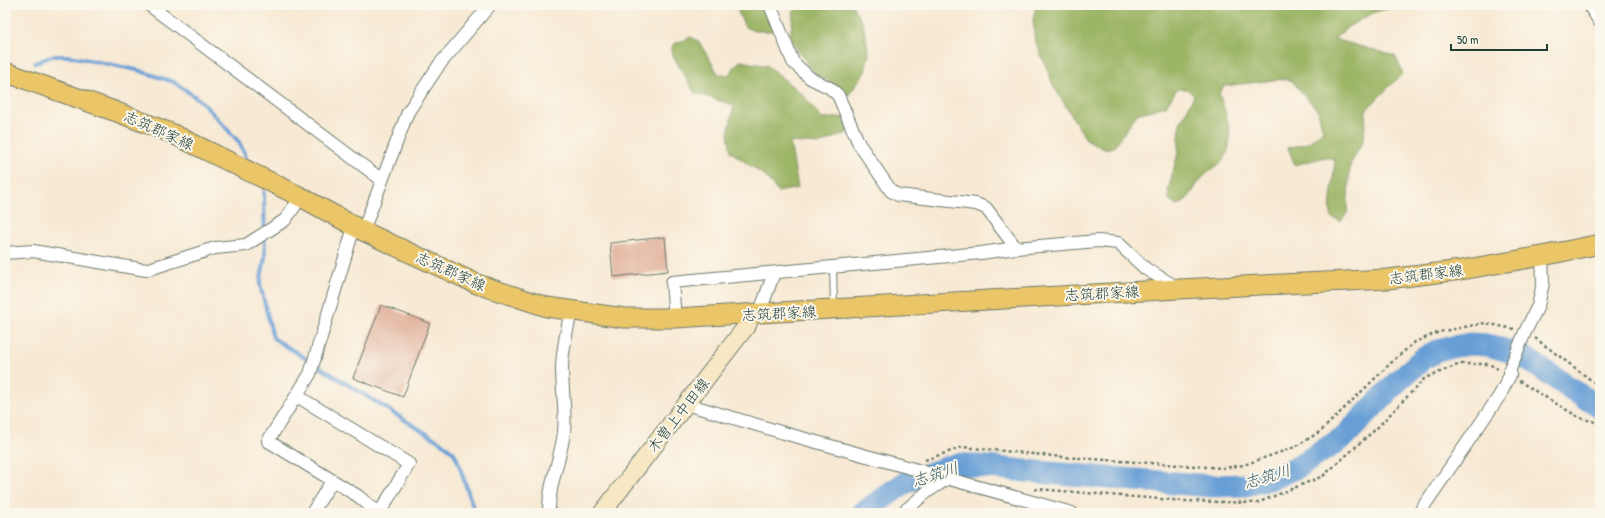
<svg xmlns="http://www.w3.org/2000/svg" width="1605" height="518" font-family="'Patrick Hand','Klee One',sans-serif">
	<rect width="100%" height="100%" fill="#fbf7ec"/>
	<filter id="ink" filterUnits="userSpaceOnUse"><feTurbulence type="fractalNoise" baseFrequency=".025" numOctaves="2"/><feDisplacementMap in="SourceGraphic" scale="8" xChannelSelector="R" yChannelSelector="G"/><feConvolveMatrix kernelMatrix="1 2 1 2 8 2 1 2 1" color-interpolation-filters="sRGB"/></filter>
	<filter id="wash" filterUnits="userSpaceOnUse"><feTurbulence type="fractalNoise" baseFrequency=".012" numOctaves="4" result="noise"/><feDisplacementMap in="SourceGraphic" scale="16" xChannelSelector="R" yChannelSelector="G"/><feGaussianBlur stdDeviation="0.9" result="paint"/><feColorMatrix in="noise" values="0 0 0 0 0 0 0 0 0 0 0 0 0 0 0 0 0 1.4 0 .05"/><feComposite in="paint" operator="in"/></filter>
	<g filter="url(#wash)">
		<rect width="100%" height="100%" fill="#f7e9d3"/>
		<g fill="#9cb566" stroke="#5e794d">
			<path d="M 735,5 L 766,5 L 775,31 L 754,31 L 745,27 Z"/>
			<path d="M 794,5 L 852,5 L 863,25 L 869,53 L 865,72 L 848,96 L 832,83 L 814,73 L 790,39 L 794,9 Z"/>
			<path d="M 1036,5 L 1318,5 C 1327,12 1352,9 1362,5 L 1402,5 L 1375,12 L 1349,26 L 1334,39 L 1395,56 L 1403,73 L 1366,110 L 1364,139 L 1350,165 L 1347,213 L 1341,221 L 1332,218 L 1330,209 L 1335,159 L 1325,157 L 1295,165 L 1288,148 L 1308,143 L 1323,131 L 1318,111 L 1292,81 L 1283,79 L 1224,86 L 1219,94 C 1226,111 1236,143 1224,159 C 1218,166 1209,171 1203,177 C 1192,189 1192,199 1176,206 L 1169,199 L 1168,190 L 1178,153 L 1180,123 L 1194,96 L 1187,89 L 1177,89 L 1166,106 L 1137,114 L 1114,147 L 1104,149 L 1086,139 L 1054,87 L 1035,40 L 1033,20 Z"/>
			<path d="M 691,37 L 699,42 L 719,75 L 728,75 L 740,61 L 768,66 L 804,96 L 822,119 L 841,117 L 847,124 L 847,133 L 819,144 L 790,142 L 798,188 L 778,192 L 765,176 L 731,152 L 728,134 L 734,105 L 695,93 L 674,58 L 671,49 L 674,44 Z"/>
		</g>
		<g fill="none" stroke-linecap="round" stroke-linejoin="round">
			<g stroke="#669ed5" stroke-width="4">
				<path d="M 35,63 L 52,56 L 69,56 L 137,70 L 174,82 L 201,101 L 239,142 L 246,157"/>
				<path d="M 264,192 L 265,257 L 260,284 L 273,338 L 445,445 L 454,453 L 457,459 L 475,513"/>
			</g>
			<path stroke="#669ed5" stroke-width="23" d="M 863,513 L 890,493 L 908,481 L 958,464 L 1036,472 L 1211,486 L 1245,485 L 1273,478 L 1298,467 L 1344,437 L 1399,380 L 1424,358 L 1437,351 L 1452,347 L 1470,344 L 1487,345 L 1512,352 L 1527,359 L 1583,397 L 1600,406"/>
		</g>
		<g id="blocks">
			<g fill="#e1b29c">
				<path d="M 665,237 L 668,271 L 613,277 L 610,243 Z"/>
				<path d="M 381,305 L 430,323 L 403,397 L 353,378 Z"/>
			</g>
		</g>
	</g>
	<g filter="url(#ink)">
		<use href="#blocks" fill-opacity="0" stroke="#6b796c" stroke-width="1"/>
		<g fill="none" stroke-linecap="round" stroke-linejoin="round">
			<g stroke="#6b796c" stroke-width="8">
				<path id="service" d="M 833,267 L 834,307"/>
			</g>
			<g stroke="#6b796c" stroke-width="14">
				<g id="minor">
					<path d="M 149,5 L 382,180"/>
					<path d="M 770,5 L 793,62 L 810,78 L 830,88 L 838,95 L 859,144 L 891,191 L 898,195 L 976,204 L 986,208 L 1016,248"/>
					<path d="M 1589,5 L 1600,22"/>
					<path d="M 354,227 L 310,374 L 268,441 L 358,496 L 371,507 L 381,513"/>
					<path d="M 363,231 L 408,112 L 439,65 L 490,5"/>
					<path d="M 5,253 L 33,251 L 146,270 L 215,248 L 246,245 L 285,220 L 301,197"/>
					<path d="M 759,314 L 774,273"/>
					<path d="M 675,318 L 672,282 L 981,253 L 1016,248 L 1098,241 L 1118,243 L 1146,269 L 1178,288"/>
					<path d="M 297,396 L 409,464 L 380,512"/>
					<path d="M 686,404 L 784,433 L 1072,513"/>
					<path d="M 312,513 L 332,481"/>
					<path d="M 549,513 C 548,485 561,459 564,432 C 566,411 562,390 562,368 C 562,350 567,330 571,311"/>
					<path d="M 902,513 L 927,492 L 948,478"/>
					<path d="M 1419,513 L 1500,395 L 1510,375 L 1510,369 L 1525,332 L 1538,306 L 1543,283 L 1542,256"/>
				</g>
			</g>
			<g stroke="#6b796c" stroke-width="19">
				<path id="secondary" d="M 602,513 L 748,324 L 750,315"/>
			</g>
			<g stroke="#6b796c" stroke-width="21">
				<path id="primary" d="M 5,72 L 114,111 L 171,133 L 301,197 L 363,231 L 477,284 L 547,307 L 624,318 L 675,318 L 1179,289 L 1388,279 L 1461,270 L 1542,256 L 1600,244"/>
			</g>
			<g stroke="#6b796c" stroke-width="2.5" stroke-dasharray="3 3" stroke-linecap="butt">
				<path d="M 1535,338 L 1595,383 L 1600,384"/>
				<path d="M 1519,381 L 1580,418 L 1600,423"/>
				<path d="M 925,460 L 963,447 L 1063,457 L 1223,468 L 1244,465 L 1295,447 L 1321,431 L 1395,359 L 1415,342 L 1439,332 L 1485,323 L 1514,329"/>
				<path d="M 1035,490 L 1037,489 L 1184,501 L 1257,503 L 1323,476 L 1377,428 L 1425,378 L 1460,364 L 1489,364 L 1498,369"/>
			</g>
			<use href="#service" stroke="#fff" stroke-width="6"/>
			<use href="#minor" stroke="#fff" stroke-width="12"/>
			<use href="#secondary" stroke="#f7e8c3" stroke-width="17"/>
			<use href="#primary" stroke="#ebc669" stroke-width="19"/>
		</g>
	</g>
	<g text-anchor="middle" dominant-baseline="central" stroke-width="4" stroke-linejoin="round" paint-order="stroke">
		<g font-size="15" fill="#1f3d34" stroke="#fbf7ec">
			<text transform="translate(159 130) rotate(24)">志筑郡家線</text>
			<text transform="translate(451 271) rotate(24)">志筑郡家線</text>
			<text transform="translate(1426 274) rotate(-7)">志筑郡家線</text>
			<text transform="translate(1102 293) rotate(-3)">志筑郡家線</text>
			<text transform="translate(779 313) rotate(-3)">志筑郡家線</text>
			<text transform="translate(678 415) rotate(-52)">木曽上中田線</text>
		</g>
		<g font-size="16" font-style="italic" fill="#345a64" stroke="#fbf7ec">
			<text transform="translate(935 474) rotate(-18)">志筑川</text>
			<text transform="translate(1267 476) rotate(-16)">志筑川</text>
		</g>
	</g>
	<rect width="1605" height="518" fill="none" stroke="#fbf7ec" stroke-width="20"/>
	<path d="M1451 44v6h96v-6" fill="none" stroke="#1f3d34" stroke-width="2"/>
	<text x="1457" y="44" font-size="12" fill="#1f3d34" stroke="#fbf7ec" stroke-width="3" paint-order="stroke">50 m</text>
</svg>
